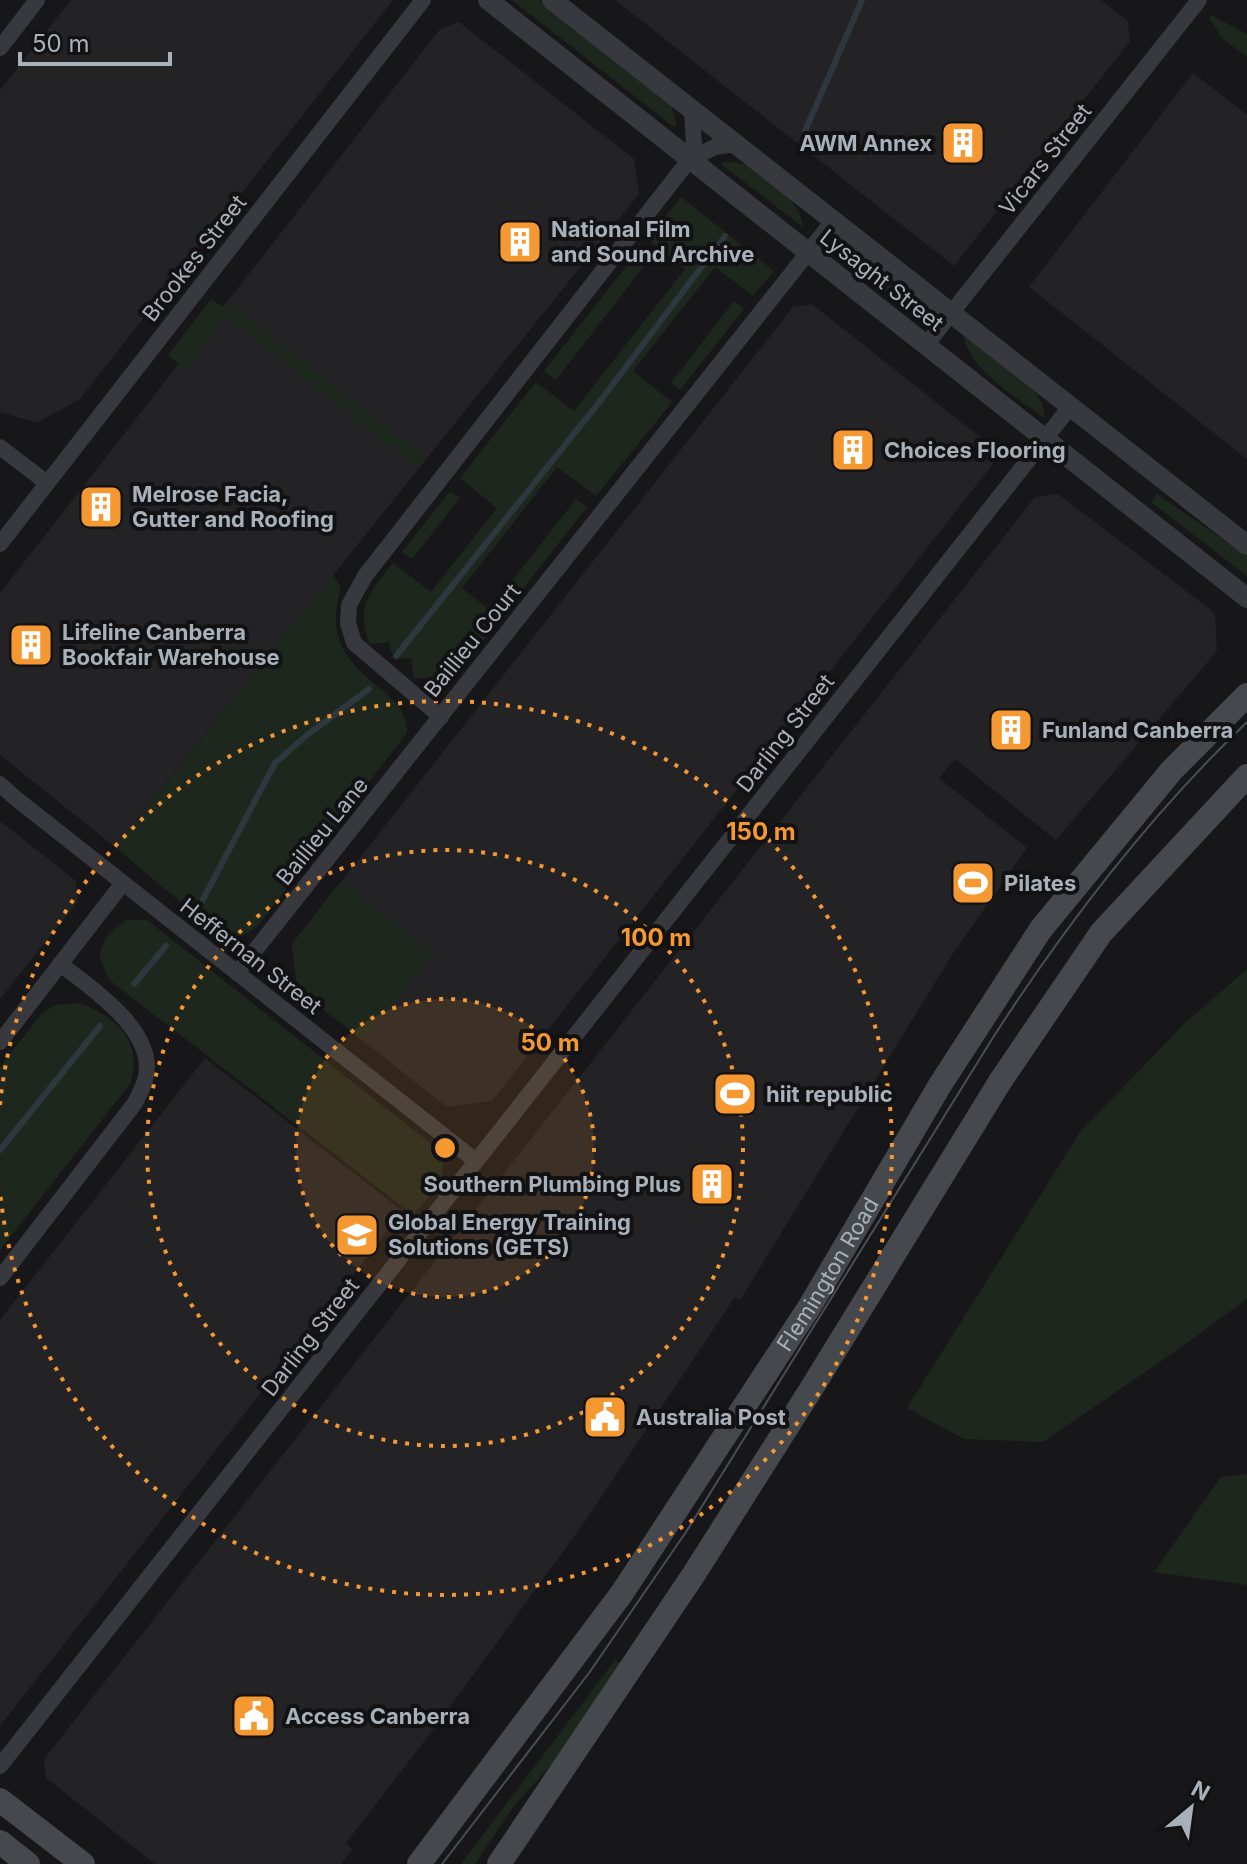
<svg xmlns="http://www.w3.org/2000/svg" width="1247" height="1864" font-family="Inter,sans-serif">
	<rect width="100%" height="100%" fill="#171719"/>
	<g fill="#232326">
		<path d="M 71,0 L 393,0 L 80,399 L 37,423 L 0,412 L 0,90 Z"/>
		<path d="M 615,0 L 1101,0 L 1128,21 L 1130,41 L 954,266 Z"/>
		<path d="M 459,22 L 634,159 L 639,194 L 115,847 L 0,755 L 0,593 L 440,29 Z"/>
		<path d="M 1193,73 L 1247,115 L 1247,459 L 1029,287 Z"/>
		<path d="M 812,304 L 990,445 L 993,464 L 492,1101 L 447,1107 L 297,989 L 292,944 L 793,307 Z"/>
		<path d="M 1058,494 L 1215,613 L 1217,651 L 1056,840 L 955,759 L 939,778 L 1027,848 L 952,955 L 740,1300 L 735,1297 L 586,1520 L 439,1722 L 346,1843 L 353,1849 L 341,1864 L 155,1864 L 46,1778 L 44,1759 L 1035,497 Z"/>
		<path d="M 0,821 L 76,881 L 78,901 L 0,999 Z"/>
		<path d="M 205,1058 L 403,1211 L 0,1726 L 0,1320 Z"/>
	</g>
	<g fill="#1e271e">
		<path d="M 512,0 L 540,0 L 665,97 L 671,105 L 677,125 L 674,127 Z"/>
		<path d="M 1211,15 L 1247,34 L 1247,57 L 1223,39 L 1209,18 Z"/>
		<path d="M 723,162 C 729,162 736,162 742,164 C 764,170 802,203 803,227 L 722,165 Z"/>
		<path d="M 681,197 L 774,271 L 753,296 L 715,267 L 633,371 L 672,402 L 596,496 L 557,467 L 462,588 L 500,618 C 475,649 459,687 414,677 L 411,658 L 400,659 L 391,652 L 389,642 L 370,644 C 354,607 371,591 393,563 L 431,592 L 497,508 L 460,478 L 536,382 L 574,411 L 685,269 L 647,239 Z"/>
		<path d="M 837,247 L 857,251 L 915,295 L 920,304 L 920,320 L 832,251 Z"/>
		<path d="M 636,254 L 647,262 L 556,380 L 544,371 Z"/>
		<path d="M 211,299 L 223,307 L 227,301 L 427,458 L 418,468 L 226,317 L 185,370 L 168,355 Z"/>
		<path d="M 734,301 L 744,309 L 680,390 L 671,383 Z"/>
		<path d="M 964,336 C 987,353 1049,387 1044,418 C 1020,399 968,369 964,336 Z"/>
		<path d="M 450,491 L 460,498 L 412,559 L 402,552 Z"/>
		<path d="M 1157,494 L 1247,556 L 1247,576 L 1151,502 Z"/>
		<path d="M 576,499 L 587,507 L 512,603 L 501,595 Z"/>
		<path d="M 333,575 L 341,588 C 313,679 409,680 407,733 L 260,923 C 249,934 239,940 222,937 L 115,847 Z"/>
		<path d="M 341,881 L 434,953 L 364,1041 L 297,989 L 292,944 Z"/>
		<path d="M 125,920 L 147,920 L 439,1150 C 451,1183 434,1191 413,1215 L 108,979 L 99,955 L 107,936 Z"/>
		<path d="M 1247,969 L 1247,1299 L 1173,1353 L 1043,1442 L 964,1439 L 907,1408 L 1080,1132 L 1185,1023 Z"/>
		<path d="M 79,1003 C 116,1016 144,1042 130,1084 L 0,1250 L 0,1067 L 42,1013 L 56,1005 Z"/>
		<path d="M 1247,1474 L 1247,1585 L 1154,1572 L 1221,1477 Z"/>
		<path d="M 615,1660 L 620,1663 L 555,1761 L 513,1807 L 475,1864 L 461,1864 Z"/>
	</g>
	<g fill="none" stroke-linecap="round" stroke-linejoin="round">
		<g stroke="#2c383d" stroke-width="6">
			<path d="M 805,131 L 862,0"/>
			<path d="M 396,656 L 601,400 L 725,236"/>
			<path d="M 201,903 L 275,763 L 307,735 L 369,689"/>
			<path d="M 134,984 L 166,946"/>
			<path d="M 0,1150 L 100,1026"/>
		</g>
		<g stroke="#37393e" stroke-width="16">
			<path d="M 0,48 L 37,0"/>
			<path d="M 690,159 L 715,147 L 735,144"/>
			<path d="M 926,345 L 1199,0"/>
			<path d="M 0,447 L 47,483"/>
			<path d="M 0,544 L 423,0"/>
			<path d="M 441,717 L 354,643 L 348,623 L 349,605 L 365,576 L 690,159 L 694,145 L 692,110"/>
			<path d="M 0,784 L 14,797 L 476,1161"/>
			<path d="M 237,973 L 833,221"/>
			<path d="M 0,1042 L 123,883"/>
			<path d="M 0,1278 L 135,1103 C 138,1096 143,1088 145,1080 C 159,1033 92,988 60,964"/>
			<path d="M 0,1766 L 1070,407"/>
		</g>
		<g stroke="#37393e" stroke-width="20">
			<path d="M 488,0 L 1247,598"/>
			<path d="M 552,0 L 1247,545"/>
		</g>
		<g stroke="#45494e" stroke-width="24">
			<path d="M 0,1800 L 83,1864"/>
			<path d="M 0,1842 L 28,1864"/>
			<path id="s1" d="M 419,1864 L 622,1593 L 810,1306 L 940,1085 L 1041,929 L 1172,770 L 1247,695"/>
			<path d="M 499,1864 L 694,1574 L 813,1386 L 1001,1080 L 1101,933 L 1247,776"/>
		</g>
		<path stroke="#4a4e53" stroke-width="2" d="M 442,1864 L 589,1673 L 686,1532 L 994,1036 C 1067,923 1150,815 1247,722"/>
	</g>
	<circle cx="445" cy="1148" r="149" fill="#f69831" fill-opacity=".12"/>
	<g fill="none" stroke="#f69831" stroke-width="4" stroke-dasharray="4 8">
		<circle cx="445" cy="1148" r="149"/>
		<circle cx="445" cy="1148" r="298"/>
		<path d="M0 1105A447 447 0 1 1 0 1191"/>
	</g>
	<defs>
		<g id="building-square" transform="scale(2.3)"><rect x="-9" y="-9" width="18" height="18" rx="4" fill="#f69831" stroke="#121214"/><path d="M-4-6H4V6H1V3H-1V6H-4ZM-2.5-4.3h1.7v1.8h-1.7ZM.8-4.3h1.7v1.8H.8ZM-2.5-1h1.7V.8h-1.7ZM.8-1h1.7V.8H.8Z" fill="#fff"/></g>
		<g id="stadium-square" transform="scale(2.3)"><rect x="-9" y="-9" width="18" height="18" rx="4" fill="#f69831" stroke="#121214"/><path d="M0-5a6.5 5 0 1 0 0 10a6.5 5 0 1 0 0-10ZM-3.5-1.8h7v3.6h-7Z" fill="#fff"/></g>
		<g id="university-square" transform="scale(2.3)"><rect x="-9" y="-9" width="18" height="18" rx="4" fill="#f69831" stroke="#121214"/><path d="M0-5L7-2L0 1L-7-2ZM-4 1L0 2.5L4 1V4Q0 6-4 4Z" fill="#fff"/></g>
		<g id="civic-square" transform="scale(2.3)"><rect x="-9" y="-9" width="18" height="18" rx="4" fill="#f69831" stroke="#121214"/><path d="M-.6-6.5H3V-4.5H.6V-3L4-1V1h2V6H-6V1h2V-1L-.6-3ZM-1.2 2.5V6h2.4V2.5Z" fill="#fff"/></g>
	</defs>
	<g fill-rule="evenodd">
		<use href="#building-square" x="963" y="143"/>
		<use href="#building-square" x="520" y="242"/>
		<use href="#building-square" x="853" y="450"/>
		<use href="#building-square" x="101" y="507"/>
		<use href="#building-square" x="31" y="645"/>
		<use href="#building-square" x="1011" y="730"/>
		<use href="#stadium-square" x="973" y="883"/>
		<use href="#stadium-square" x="735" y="1094"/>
		<use href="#building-square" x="712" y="1184"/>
		<use href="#university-square" x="357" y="1235"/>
		<use href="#civic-square" x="605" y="1417"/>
		<use href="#civic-square" x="254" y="1716"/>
	</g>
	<g text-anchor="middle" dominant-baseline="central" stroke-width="8" stroke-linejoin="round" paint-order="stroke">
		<g font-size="22" font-weight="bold" fill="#a8b0b9" stroke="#121214" text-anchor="start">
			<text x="932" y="143" text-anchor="end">AWM Annex</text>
			<text x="551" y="229">National Film<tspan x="551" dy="25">and Sound Archive</tspan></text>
			<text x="884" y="450">Choices Flooring</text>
			<text x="132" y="494">Melrose Facia,<tspan x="132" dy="25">Gutter and Roofing</tspan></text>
			<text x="62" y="632">Lifeline Canberra<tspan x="62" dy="25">Bookfair Warehouse</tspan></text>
			<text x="1042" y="730">Funland Canberra</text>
			<text x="1004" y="883">Pilates</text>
			<text x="766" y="1094">hiit republic</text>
			<text x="681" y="1184" text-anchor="end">Southern Plumbing Plus</text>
			<text x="388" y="1222">Global Energy Training<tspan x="388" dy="25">Solutions (GETS)</tspan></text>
			<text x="636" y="1417">Australia Post</text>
			<text x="285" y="1716">Access Canberra</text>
		</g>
		<g font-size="22" fill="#a8b0b9" stroke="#121214">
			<text transform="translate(1045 159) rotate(-52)">Vicars Street</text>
			<text transform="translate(194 258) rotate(-52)">Brookes Street</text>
			<text transform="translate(882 280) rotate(38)">Lysaght Street</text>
			<text transform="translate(472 640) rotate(-51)">Baillieu Court</text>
			<text transform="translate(785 733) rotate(-52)">Darling Street</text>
			<text transform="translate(322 831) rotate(-51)">Baillieu Lane</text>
			<text transform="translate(251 956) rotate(38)">Heffernan Street</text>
			<text stroke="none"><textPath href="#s1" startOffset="718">Flemington Road</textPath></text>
			<text transform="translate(310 1337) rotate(-52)">Darling Street</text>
		</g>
	</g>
	<circle cx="445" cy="1148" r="12" fill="#f69831" stroke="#121214" stroke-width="4"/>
	<g font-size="24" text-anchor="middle" font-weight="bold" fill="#f69831" stroke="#121214" stroke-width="8" stroke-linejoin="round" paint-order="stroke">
		<text x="761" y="840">150 m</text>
		<text x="656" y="946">100 m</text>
		<text x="550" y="1051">50 m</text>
	</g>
	<g transform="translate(1191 1808) rotate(29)" stroke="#121214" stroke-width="6" paint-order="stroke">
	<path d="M0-6L14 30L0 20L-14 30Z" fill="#a8b0b9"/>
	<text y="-12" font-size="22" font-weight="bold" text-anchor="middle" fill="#a8b0b9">N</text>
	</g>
	<path d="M20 52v12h150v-12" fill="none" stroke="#a8b0b9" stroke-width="4"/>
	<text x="32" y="52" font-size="24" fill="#a8b0b9" stroke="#121214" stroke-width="6" paint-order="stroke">50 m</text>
</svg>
